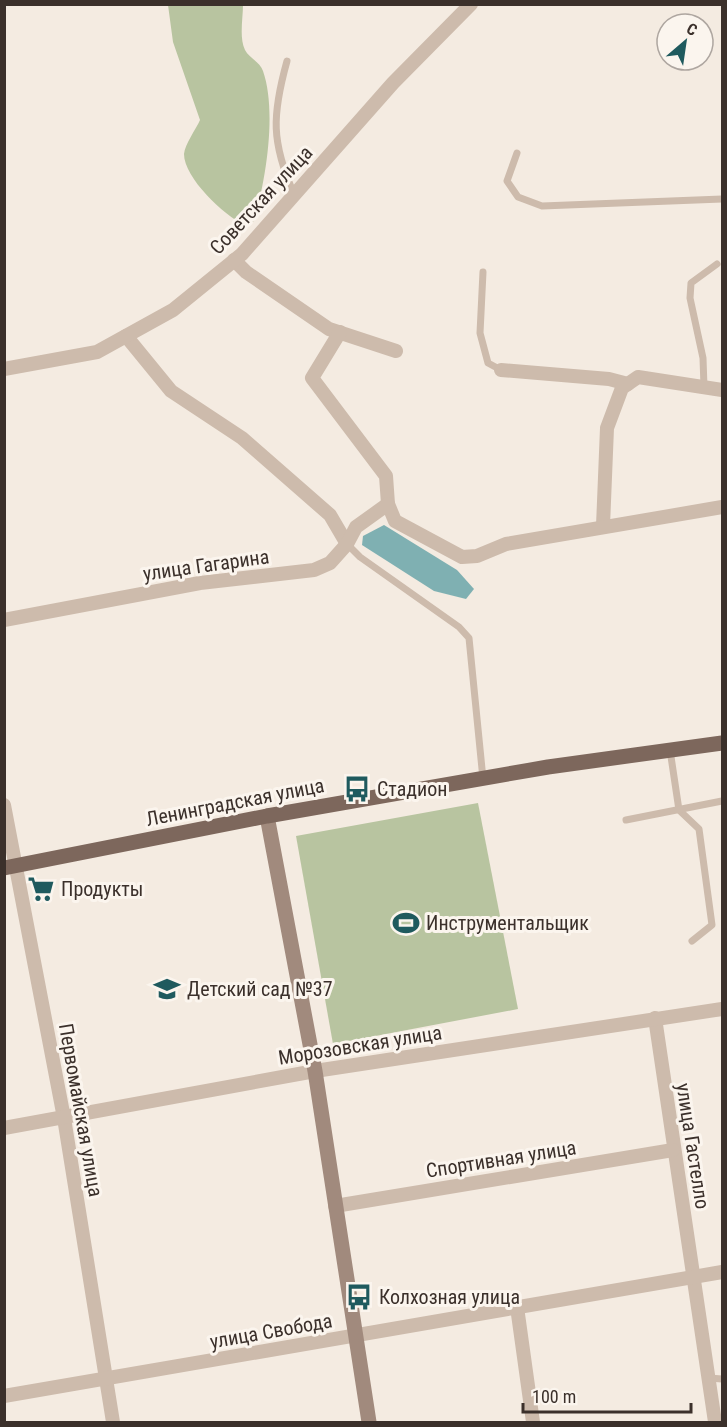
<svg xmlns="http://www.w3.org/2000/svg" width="727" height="1427" font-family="'Roboto Condensed',sans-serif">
	<rect width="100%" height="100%" fill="#f4ebe1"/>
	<g fill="#b8c4a0">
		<path d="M 168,5 L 243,5 C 243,18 239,38 245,50 C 249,58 260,62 263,71 C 277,111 266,180 254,221 L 244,225 C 224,215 184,178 184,154 C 185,144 196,129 200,120 L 173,42 Z"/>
		<path d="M 478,803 L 518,1009 L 333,1044 L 296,836 Z"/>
	</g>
	<path fill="#7fb0b2" d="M 384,525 L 457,570 L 474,589 L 466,599 L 434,591 L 362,545 L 363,536 Z"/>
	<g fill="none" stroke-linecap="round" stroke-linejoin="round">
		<g stroke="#cdbbac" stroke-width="7">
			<path d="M 287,61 C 272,115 271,142 294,194"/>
			<path d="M 517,153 L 507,181 L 518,197 L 542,206 L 722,199"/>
			<path d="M 483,272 L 480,333 L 488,363 L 501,370"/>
			<path d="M 704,387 L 703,358 L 690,298 L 691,283 L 717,264"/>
			<path d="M 347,544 L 360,557 L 459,627 L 469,638 L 483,779"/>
			<path d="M 670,750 L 679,810 L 699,829 L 712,925 L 692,941"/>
			<path d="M 626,820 L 722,801"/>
			<path d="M 709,1378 L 722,1379"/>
		</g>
		<g stroke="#cdbbac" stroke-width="14">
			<path d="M 234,260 L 246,272 L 329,329 L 396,351"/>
			<path d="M 340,332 L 312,378 L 386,476 L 388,504"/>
			<path d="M 126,336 L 171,391 L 242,438 L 330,515 L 347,544"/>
			<path d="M 4,369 L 97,352 L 173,310 L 242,254 L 393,83 L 471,4"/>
			<path d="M 501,370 L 609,379 L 628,384"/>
			<path d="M 603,526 L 607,428 L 622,388 L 638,377 L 722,390"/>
			<path d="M 4,620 L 200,583 L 314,570 L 330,563 L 347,544 L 356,527 L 388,504 L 395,521 L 462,557 L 477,556 L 506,544 L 722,507"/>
			<path d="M 4,805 L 64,1118 L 113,1422"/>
			<path d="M 655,1018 L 715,1422"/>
			<path d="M 4,1128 L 315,1071 L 722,1009"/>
			<path d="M 335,1206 L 673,1150"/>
			<path d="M 517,1307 L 533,1422"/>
			<path d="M 4,1396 L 722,1272"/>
		</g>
		<path stroke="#a18a7d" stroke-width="15" d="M 267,816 L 315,1071 L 369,1422"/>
		<path stroke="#7d675c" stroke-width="15" d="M 4,868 L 267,816 L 548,767 L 722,743"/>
	</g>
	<defs>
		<g id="bus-bare" transform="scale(2.07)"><path d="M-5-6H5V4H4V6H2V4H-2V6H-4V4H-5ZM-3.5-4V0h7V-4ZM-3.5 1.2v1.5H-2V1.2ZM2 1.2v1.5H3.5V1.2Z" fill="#1f5a5e" stroke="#fbf5ee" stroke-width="2.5" paint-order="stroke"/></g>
		<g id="supermarket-bare" transform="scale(2.07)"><path d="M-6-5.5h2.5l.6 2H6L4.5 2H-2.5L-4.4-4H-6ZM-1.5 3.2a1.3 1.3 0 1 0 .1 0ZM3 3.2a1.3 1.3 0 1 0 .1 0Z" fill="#1f5a5e" stroke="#fbf5ee" stroke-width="2.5" paint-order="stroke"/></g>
		<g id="stadium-bare" transform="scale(2.07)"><path d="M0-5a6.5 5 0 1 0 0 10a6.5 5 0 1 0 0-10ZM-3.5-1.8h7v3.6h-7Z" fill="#1f5a5e" stroke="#fbf5ee" stroke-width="2.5" paint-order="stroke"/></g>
		<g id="school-bare" transform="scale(2.07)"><path d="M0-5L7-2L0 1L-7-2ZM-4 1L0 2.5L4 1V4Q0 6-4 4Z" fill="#1f5a5e" stroke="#fbf5ee" stroke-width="2.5" paint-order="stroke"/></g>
	</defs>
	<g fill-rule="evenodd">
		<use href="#bus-bare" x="357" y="789"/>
		<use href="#supermarket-bare" x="41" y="889"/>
		<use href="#stadium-bare" x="406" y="923"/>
		<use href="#school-bare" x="167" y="989"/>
		<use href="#bus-bare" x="359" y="1297"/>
	</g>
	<g text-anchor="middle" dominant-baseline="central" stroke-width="6" stroke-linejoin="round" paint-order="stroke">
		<g font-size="20" fill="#3b302b" stroke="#fbf5ee">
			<text transform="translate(261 200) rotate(-47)">Советская улица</text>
			<text transform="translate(206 565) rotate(-8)">улица Гагарина</text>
			<text transform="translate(235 802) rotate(-11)">Ленинградская улица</text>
			<text transform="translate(360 1045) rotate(-9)">Морозовская улица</text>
			<text transform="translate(81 1110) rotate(80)">Первомайская улица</text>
			<text transform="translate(693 1146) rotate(81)">улица Гастелло</text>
			<text transform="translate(501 1159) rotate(-9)">Спортивная улица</text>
			<text transform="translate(271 1331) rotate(-10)">улица Свобода</text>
		</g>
		<g font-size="20" fill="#3b302b" stroke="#fbf5ee" text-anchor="start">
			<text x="377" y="789">Стадион</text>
			<text x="61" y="889">Продукты</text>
			<text x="426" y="923">Инструментальщик</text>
			<text x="187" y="989">Детский сад №37</text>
			<text x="379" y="1297">Колхозная улица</text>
		</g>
	</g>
	<rect width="727" height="1427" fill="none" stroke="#3b302b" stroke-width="12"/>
	<g transform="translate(685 42) rotate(29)"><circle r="28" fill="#fbf5ee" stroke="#aea6a0" stroke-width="1.5"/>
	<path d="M0-4.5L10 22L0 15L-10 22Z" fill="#1f5a5e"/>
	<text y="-9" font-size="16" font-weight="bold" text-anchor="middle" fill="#3b302b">С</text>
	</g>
	<path d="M523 1403v9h168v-9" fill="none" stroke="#3b302b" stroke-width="3"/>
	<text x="532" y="1403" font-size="18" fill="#3b302b" stroke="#fbf5ee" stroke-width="4.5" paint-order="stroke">100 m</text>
</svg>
